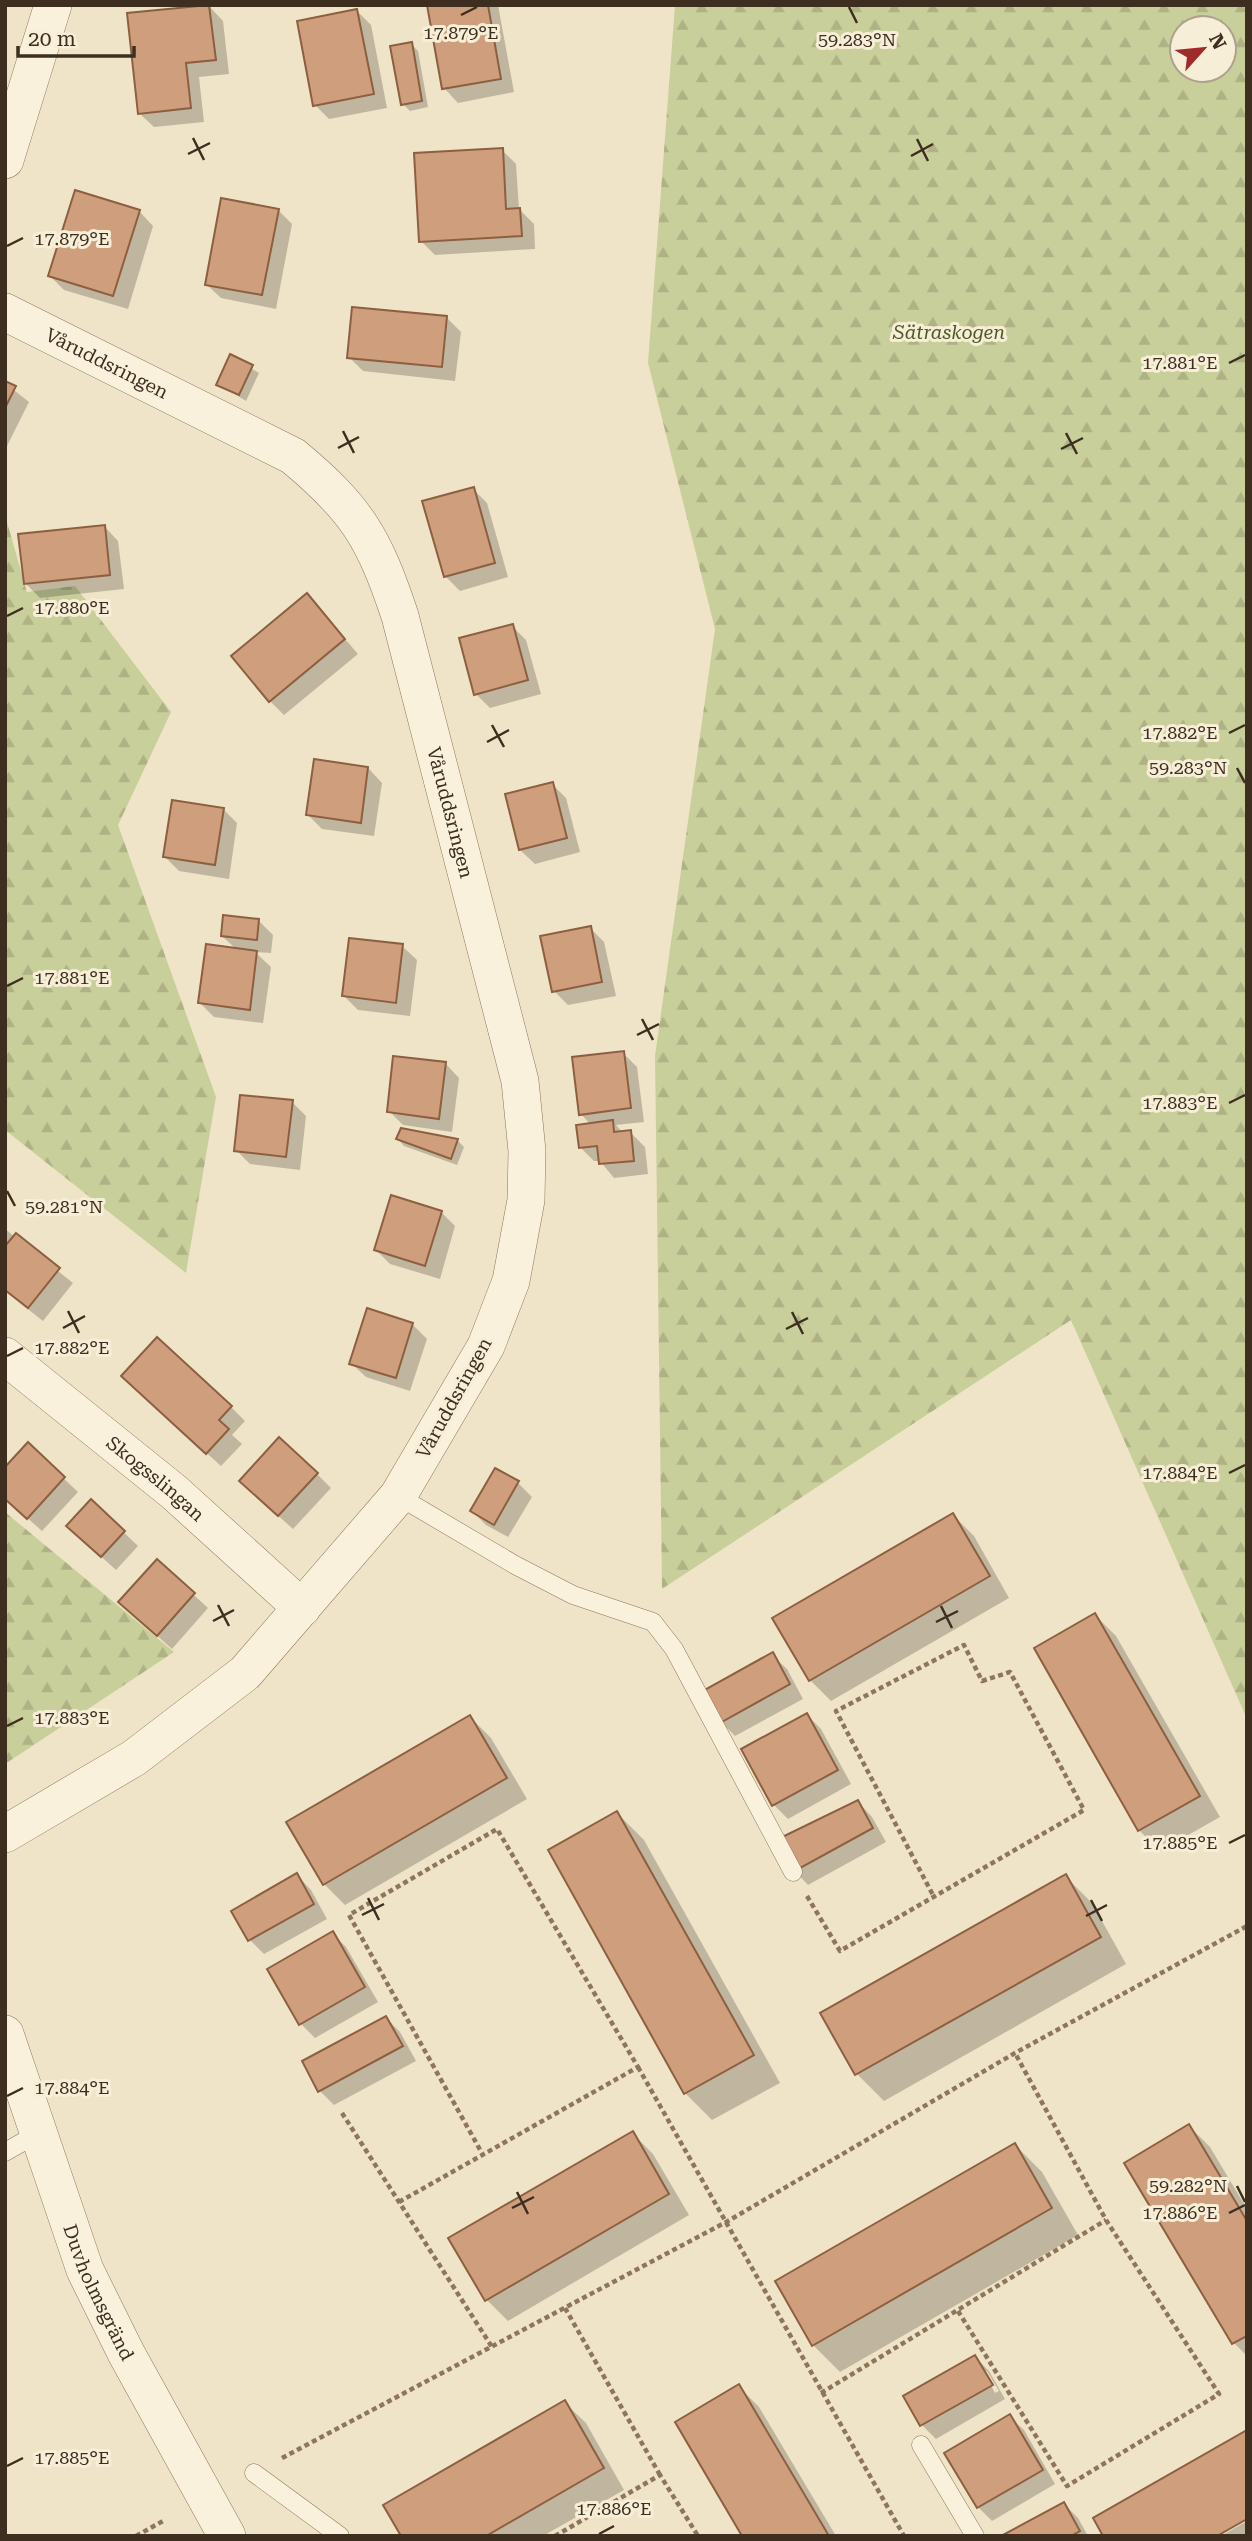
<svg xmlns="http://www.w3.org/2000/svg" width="1252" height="2541" font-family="'Roboto Serif',serif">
	<defs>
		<pattern id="forest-firs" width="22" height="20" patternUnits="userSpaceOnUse" patternTransform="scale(1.75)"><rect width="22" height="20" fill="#c9cf9b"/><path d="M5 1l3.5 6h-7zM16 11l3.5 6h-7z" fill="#aeb285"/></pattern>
	</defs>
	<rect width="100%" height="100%" fill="#f0e4c8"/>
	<g fill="url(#forest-firs)" fill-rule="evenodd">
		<path d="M 675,5 L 1247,5 L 1247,1719 L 1071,1320 L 662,1589 L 655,1056 L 715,629 L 648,363 ZM 1182,28 L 1224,28 L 1224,70 L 1182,70 Z"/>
		<path d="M 5,515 L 27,592 L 75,586 L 171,712 L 118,825 L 216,1097 L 186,1273 L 5,1130 Z"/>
		<path d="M 5,1512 L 174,1652 L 5,1764 Z"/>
	</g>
	<g fill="#0003" fill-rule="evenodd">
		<path d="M 429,5 L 498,5 L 514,92 L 458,103 L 444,88 Z"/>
		<path d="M 209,6 L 223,21 L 229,74 L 199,77 L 204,122 L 154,127 L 139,113 Z"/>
		<path d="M 357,11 L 371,25 L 387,108 L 329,119 L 315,105 Z"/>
		<path d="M 411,44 L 418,51 L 428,107 L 410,111 L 403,104 Z"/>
		<path d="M 502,150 L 516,164 L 519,209 L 534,224 L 535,249 L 435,255 L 421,241 Z"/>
		<path d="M 278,210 L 292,224 L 276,309 L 221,298 L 206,284 Z"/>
		<path d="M 139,211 L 153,226 L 128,309 L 64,290 L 50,276 Z"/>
		<path d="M 447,318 L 461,332 L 455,381 L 363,371 L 349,357 Z"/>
		<path d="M 231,356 L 259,373 L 246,401 L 218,384 Z"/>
		<path d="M 5,383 L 29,402 L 6,448 L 5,448 Z"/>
		<path d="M 473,489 L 487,503 L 508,577 L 460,591 L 446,577 Z"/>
		<path d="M 104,526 L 118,541 L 124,589 L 40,598 L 26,584 Z"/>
		<path d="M 307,595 L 358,654 L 284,715 L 270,701 Z"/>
		<path d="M 512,626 L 526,640 L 541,694 L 490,708 L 476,694 Z"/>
		<path d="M 368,768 L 382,783 L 374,836 L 322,829 L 308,815 Z"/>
		<path d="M 552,784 L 566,798 L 580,852 L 535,864 L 520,850 Z"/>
		<path d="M 223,809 L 237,823 L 229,879 L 179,871 L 165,857 Z"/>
		<path d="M 259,921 L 273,935 L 271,953 L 255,952 L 271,967 L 263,1023 L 214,1017 L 200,1003 L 237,950 L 222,936 Z"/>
		<path d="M 590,928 L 604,942 L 616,996 L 568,1005 L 554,991 Z"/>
		<path d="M 402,946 L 417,960 L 410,1016 L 358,1010 L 344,996 Z"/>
		<path d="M 623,1053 L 637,1067 L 644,1122 L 616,1125 L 623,1133 L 630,1132 L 645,1147 L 648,1174 L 614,1178 L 600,1161 L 594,1161 L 580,1147 L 591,1125 L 581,1114 Z"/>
		<path d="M 445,1063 L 459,1078 L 452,1132 L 403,1125 L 389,1111 Z"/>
		<path d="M 292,1102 L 306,1116 L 300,1170 L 250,1164 L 236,1150 Z"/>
		<path d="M 402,1130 L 458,1141 L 464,1147 L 457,1165 L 404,1146 L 398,1139 Z"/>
		<path d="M 441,1212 L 455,1226 L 440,1279 L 390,1264 L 376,1250 Z"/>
		<path d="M 5,1229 L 73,1283 L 43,1321 L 5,1291 L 5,1249 L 8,1245 L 5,1244 Z"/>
		<path d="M 412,1324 L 427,1339 L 410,1391 L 366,1377 L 351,1363 Z"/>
		<path d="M 137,1390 L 231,1407 L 245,1421 L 232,1435 L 242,1444 L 221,1466 Z"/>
		<path d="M 28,1445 L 78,1492 L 42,1531 L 5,1498 Z"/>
		<path d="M 317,1474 L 331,1488 L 293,1529 L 255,1495 Z"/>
		<path d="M 518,1483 L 532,1497 L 508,1537 L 486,1525 L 472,1511 Z"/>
		<path d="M 91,1501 L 138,1546 L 116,1570 L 83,1540 Z"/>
		<path d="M 953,1515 L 974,1536 L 1009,1598 L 831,1701 L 810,1680 Z"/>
		<path d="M 157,1561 L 208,1608 L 172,1649 L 135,1616 Z"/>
		<path d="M 1095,1615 L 1116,1636 L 1220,1817 L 1160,1851 L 1139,1830 Z"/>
		<path d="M 772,1655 L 787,1669 L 803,1699 L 735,1736 L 721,1722 Z"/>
		<path d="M 807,1715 L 821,1729 L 851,1784 L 788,1819 L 774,1805 Z"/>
		<path d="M 470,1717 L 491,1738 L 527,1799 L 345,1905 L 324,1884 Z"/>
		<path d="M 858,1802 L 872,1817 L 886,1842 L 808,1885 L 794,1870 Z"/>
		<path d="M 617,1813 L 644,1840 L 780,2083 L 712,2120 L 685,2093 Z"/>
		<path d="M 297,1875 L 311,1890 L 327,1919 L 264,1954 L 250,1940 L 233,1911 Z"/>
		<path d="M 1065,1876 L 1092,1903 L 1126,1964 L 884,2101 L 857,2074 L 822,2013 Z"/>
		<path d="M 332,1933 L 346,1947 L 378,2002 L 315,2038 L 301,2024 L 269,1969 Z"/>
		<path d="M 386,2018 L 400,2032 L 416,2061 L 334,2105 L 320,2091 Z"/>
		<path d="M 1189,2126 L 1210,2147 L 1247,2209 L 1247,2356 L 1234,2343 L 1127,2163 Z"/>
		<path d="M 632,2133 L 653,2154 L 689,2215 L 508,2321 L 487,2300 Z"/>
		<path d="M 1015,2145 L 1042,2172 L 1078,2235 L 840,2372 L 813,2345 Z"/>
		<path d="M 975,2357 L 989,2371 L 1005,2399 L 936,2439 L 922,2425 ZM 983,2371 L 987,2371 L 999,2391 L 995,2393 Z"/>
		<path d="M 738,2386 L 759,2407 L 836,2536 L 744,2536 Z"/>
		<path d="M 565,2403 L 586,2423 L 624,2490 L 543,2536 L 403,2536 Z"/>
		<path d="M 1009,2416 L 1024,2430 L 1055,2484 L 992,2521 L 978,2507 Z"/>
		<path d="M 1064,2504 L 1078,2518 L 1088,2536 L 1004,2536 Z"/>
		<path d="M 1247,2521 L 1247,2536 L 1221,2536 Z"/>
	</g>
	<g fill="#cf9f7d" stroke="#8d5f41" stroke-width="2">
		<path d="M 209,5 L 216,60 L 186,63 L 191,108 L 138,114 L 127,13 Z"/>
		<path d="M 427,5 L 488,5 L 501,79 L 442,89 Z"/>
		<path d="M 357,9 L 374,94 L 313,106 L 297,21 Z"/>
		<path d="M 412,42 L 422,101 L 401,105 L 390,46 Z"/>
		<path d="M 503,148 L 506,209 L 520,208 L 522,236 L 419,242 L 414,153 Z"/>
		<path d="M 75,190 L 140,210 L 113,296 L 48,276 Z"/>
		<path d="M 221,198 L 279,209 L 262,295 L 205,285 Z"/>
		<path d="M 352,307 L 447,316 L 442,367 L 347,358 Z"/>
		<path d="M 230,354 L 253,365 L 239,395 L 216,385 Z"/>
		<path d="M 5,381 L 16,386 L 5,408 Z"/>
		<path d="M 474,487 L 495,563 L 444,577 L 422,501 Z"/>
		<path d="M 105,525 L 110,575 L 24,584 L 18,534 Z"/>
		<path d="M 307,593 L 345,639 L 269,702 L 231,656 Z"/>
		<path d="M 513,624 L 528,680 L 474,695 L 459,638 Z"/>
		<path d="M 314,759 L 368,767 L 361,823 L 306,815 Z"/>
		<path d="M 553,782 L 567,838 L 519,850 L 505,794 Z"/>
		<path d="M 172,800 L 224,808 L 215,865 L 163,857 Z"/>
		<path d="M 223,915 L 259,919 L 257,940 L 221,936 Z"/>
		<path d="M 591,926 L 602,982 L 552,992 L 540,936 Z"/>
		<path d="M 349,938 L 403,944 L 396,1003 L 342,996 Z"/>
		<path d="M 206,944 L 257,951 L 250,1010 L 198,1003 Z"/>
		<path d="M 624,1051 L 631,1108 L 579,1115 L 572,1057 Z"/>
		<path d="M 393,1056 L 446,1062 L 439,1119 L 387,1112 Z"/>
		<path d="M 240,1095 L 293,1100 L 286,1157 L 234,1151 Z"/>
		<path d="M 613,1120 L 614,1132 L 631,1130 L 634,1161 L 599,1164 L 597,1146 L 579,1148 L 576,1125 Z"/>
		<path d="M 401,1128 L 458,1139 L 451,1159 L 396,1139 Z"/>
		<path d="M 391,1195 L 442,1211 L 425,1266 L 374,1250 Z"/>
		<path d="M 16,1233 L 60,1268 L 28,1308 L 5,1290 L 5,1246 Z"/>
		<path d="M 367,1308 L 413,1323 L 396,1378 L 349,1364 Z"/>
		<path d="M 157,1337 L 232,1406 L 219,1420 L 229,1429 L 206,1454 L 121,1376 Z"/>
		<path d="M 279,1437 L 318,1473 L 278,1516 L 239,1481 Z"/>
		<path d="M 28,1442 L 65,1477 L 27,1519 L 5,1499 L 5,1467 Z"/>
		<path d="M 495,1468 L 519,1481 L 494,1525 L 470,1511 Z"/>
		<path d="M 91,1499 L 125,1531 L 101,1557 L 66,1526 Z"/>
		<path d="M 953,1513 L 990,1576 L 809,1681 L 772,1618 Z"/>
		<path d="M 157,1559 L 195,1593 L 157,1636 L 118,1602 Z"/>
		<path d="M 1095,1613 L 1200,1796 L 1138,1831 L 1034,1648 Z"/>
		<path d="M 773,1652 L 790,1684 L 720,1723 L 703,1691 Z"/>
		<path d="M 807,1713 L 838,1770 L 772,1806 L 741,1749 Z"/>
		<path d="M 470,1715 L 507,1778 L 323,1885 L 286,1822 Z"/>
		<path d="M 858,1800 L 873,1828 L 793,1872 L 776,1840 Z"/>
		<path d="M 617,1811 L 754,2055 L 684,2094 L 548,1850 Z"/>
		<path d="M 297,1873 L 314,1904 L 248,1941 L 231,1911 Z"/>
		<path d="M 1066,1874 L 1101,1937 L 855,2075 L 820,2013 Z"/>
		<path d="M 333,1931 L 365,1987 L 299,2025 L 267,1969 Z"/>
		<path d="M 386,2016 L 403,2046 L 318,2092 L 302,2061 Z"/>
		<path d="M 1189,2124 L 1247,2221 L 1247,2336 L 1232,2344 L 1124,2163 Z"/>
		<path d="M 633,2131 L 669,2194 L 485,2301 L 448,2238 Z"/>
		<path d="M 1015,2143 L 1052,2208 L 812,2346 L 775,2281 Z"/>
		<path d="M 975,2355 L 993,2385 L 920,2426 L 903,2396 Z"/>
		<path d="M 739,2384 L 829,2536 L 742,2536 L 675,2422 Z"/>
		<path d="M 565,2400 L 604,2468 L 486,2536 L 401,2536 L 383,2505 Z"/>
		<path d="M 1010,2414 L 1043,2470 L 977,2508 L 944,2453 Z"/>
		<path d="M 1247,2430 L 1247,2519 L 1217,2536 L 1103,2536 L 1093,2518 Z"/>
		<path d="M 1064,2502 L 1080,2531 L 1071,2536 L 1001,2536 Z"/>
	</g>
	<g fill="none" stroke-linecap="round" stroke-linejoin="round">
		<g stroke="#8d765c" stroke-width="19">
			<g id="service">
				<path d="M 398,1496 L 515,1565 L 573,1595 L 653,1622 L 674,1649 L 793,1872"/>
				<path d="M 5,2152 L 37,2134"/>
				<path d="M 921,2445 L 975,2536"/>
				<path d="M 254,2473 L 340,2536"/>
			</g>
		</g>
		<g stroke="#8d765c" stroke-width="38">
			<g id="minor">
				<path d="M 5,160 L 53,5"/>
				<path id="s1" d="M 5,312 L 293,456 C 357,509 374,538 400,616 L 520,1081 L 527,1151 L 526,1200 L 511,1281 L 486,1346 L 398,1496 L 245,1673 L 134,1758 L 5,1834"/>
				<path id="s2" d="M 5,1356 L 174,1492 L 302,1608"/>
				<path id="s3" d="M 5,2034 L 85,2270 L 126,2353 L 227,2536"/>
			</g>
		</g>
		<g stroke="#8d765c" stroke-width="4.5" stroke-dasharray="5 3.5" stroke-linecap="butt">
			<path d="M 807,1896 L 840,1951 L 1084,1810 L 1010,1672 L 982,1681 L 964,1645 L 836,1711 L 934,1897"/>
			<path d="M 638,2067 L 904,2536"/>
			<path d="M 342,2113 L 492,2347"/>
			<path d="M 399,2202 L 638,2067 L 497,1829 L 349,1915 L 483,2155"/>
			<path d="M 565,2308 L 660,2475"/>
			<path d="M 958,2311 L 1067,2486 L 1219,2394 L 1106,2220 L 1015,2053"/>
			<path d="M 821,2393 L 1106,2220"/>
			<path d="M 282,2458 L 728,2221 L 1015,2053 L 1247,1926"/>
			<path d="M 136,2536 L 163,2521"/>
			<path d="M 555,2536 L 660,2475 L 698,2536"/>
		</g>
		<use href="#service" stroke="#faf1dc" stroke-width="18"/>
		<use href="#minor" stroke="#faf1dc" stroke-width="37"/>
	</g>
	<path fill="none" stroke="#3d2e20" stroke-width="2.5" d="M 849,7 L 857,23M 461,15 L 477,7M 193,138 L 204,160M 917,139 L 928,161M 188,154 L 210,143M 911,156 L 933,144M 7,246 L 23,238M 1229,363 L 1245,355M 343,431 L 354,453M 1066,433 L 1077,454M 338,448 L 359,437M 1061,449 L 1083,438M 7,616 L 23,608M 492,725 L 504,747M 1229,733 L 1245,725M 487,742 L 509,730M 1237,768 L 1245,783M 7,986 L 23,978M 642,1019 L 653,1040M 637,1035 L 659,1024M 1229,1103 L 1245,1095M 7,1191 L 15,1206M 68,1311 L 79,1333M 792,1312 L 803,1334M 63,1328 L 85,1316M 786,1329 L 808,1318M 7,1356 L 23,1348M 1229,1473 L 1245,1465M 218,1605 L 229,1626M 941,1606 L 952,1628M 213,1621 L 234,1610M 936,1622 L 958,1611M 7,1726 L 23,1718M 1229,1843 L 1245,1835M 368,1898 L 379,1920M 1091,1900 L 1102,1921M 362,1915 L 384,1904M 1086,1916 L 1107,1905M 7,2096 L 23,2088M 1237,2186 L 1245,2202M 517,2192 L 528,2214M 512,2208 L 534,2197M 1229,2213 L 1245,2205M 7,2466 L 23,2458M 599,2534 L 614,2526"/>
	<g text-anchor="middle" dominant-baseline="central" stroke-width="6" stroke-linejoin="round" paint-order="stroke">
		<g font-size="19" font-style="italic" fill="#4d5a26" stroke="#f7eed8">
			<text x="949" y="332">Sätraskogen</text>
		</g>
		<g font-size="19" fill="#3d2e20" stroke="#f7eed8">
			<text stroke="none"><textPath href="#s1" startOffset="114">Våruddsringen</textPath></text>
			<text stroke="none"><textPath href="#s1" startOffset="721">Våruddsringen</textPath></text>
			<text transform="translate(454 1398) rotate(-61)">Våruddsringen</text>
			<text stroke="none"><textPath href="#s2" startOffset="194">Skogsslingan</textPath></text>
			<text stroke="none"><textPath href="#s3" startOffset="275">Duvholmsgränd</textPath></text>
		</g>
	</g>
	<g font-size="18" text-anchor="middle" fill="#3d2e20" stroke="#f7eed8" stroke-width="6" stroke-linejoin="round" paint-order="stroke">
		<text x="461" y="39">17.879°E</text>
		<text x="857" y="46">59.283°N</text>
		<text x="72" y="245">17.879°E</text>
		<text x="1180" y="369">17.881°E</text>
		<text x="72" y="614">17.880°E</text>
		<text x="1180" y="739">17.882°E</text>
		<text x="1188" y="774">59.283°N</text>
		<text x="72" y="984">17.881°E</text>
		<text x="1180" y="1109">17.883°E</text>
		<text x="64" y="1213">59.281°N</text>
		<text x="72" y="1354">17.882°E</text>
		<text x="1180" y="1479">17.884°E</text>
		<text x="72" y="1724">17.883°E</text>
		<text x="1180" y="1849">17.885°E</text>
		<text x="72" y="2094">17.884°E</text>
		<text x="1188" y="2192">59.282°N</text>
		<text x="1180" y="2219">17.886°E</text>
		<text x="72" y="2464">17.885°E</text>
		<text x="614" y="2515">17.886°E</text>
	</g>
	<rect width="1252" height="2541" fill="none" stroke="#3d2e20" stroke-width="14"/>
	<g transform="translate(1203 49) rotate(63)"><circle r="33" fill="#f7eed8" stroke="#ada18e" stroke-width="2"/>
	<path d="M0-5L12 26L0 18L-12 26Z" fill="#9e2a2b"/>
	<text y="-10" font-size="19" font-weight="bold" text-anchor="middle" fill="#3d2e20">N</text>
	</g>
	<path d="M18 46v10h116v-10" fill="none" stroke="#3d2e20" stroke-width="3.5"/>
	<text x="28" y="46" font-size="21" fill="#3d2e20" stroke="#f7eed8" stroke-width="5" paint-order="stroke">20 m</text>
</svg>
